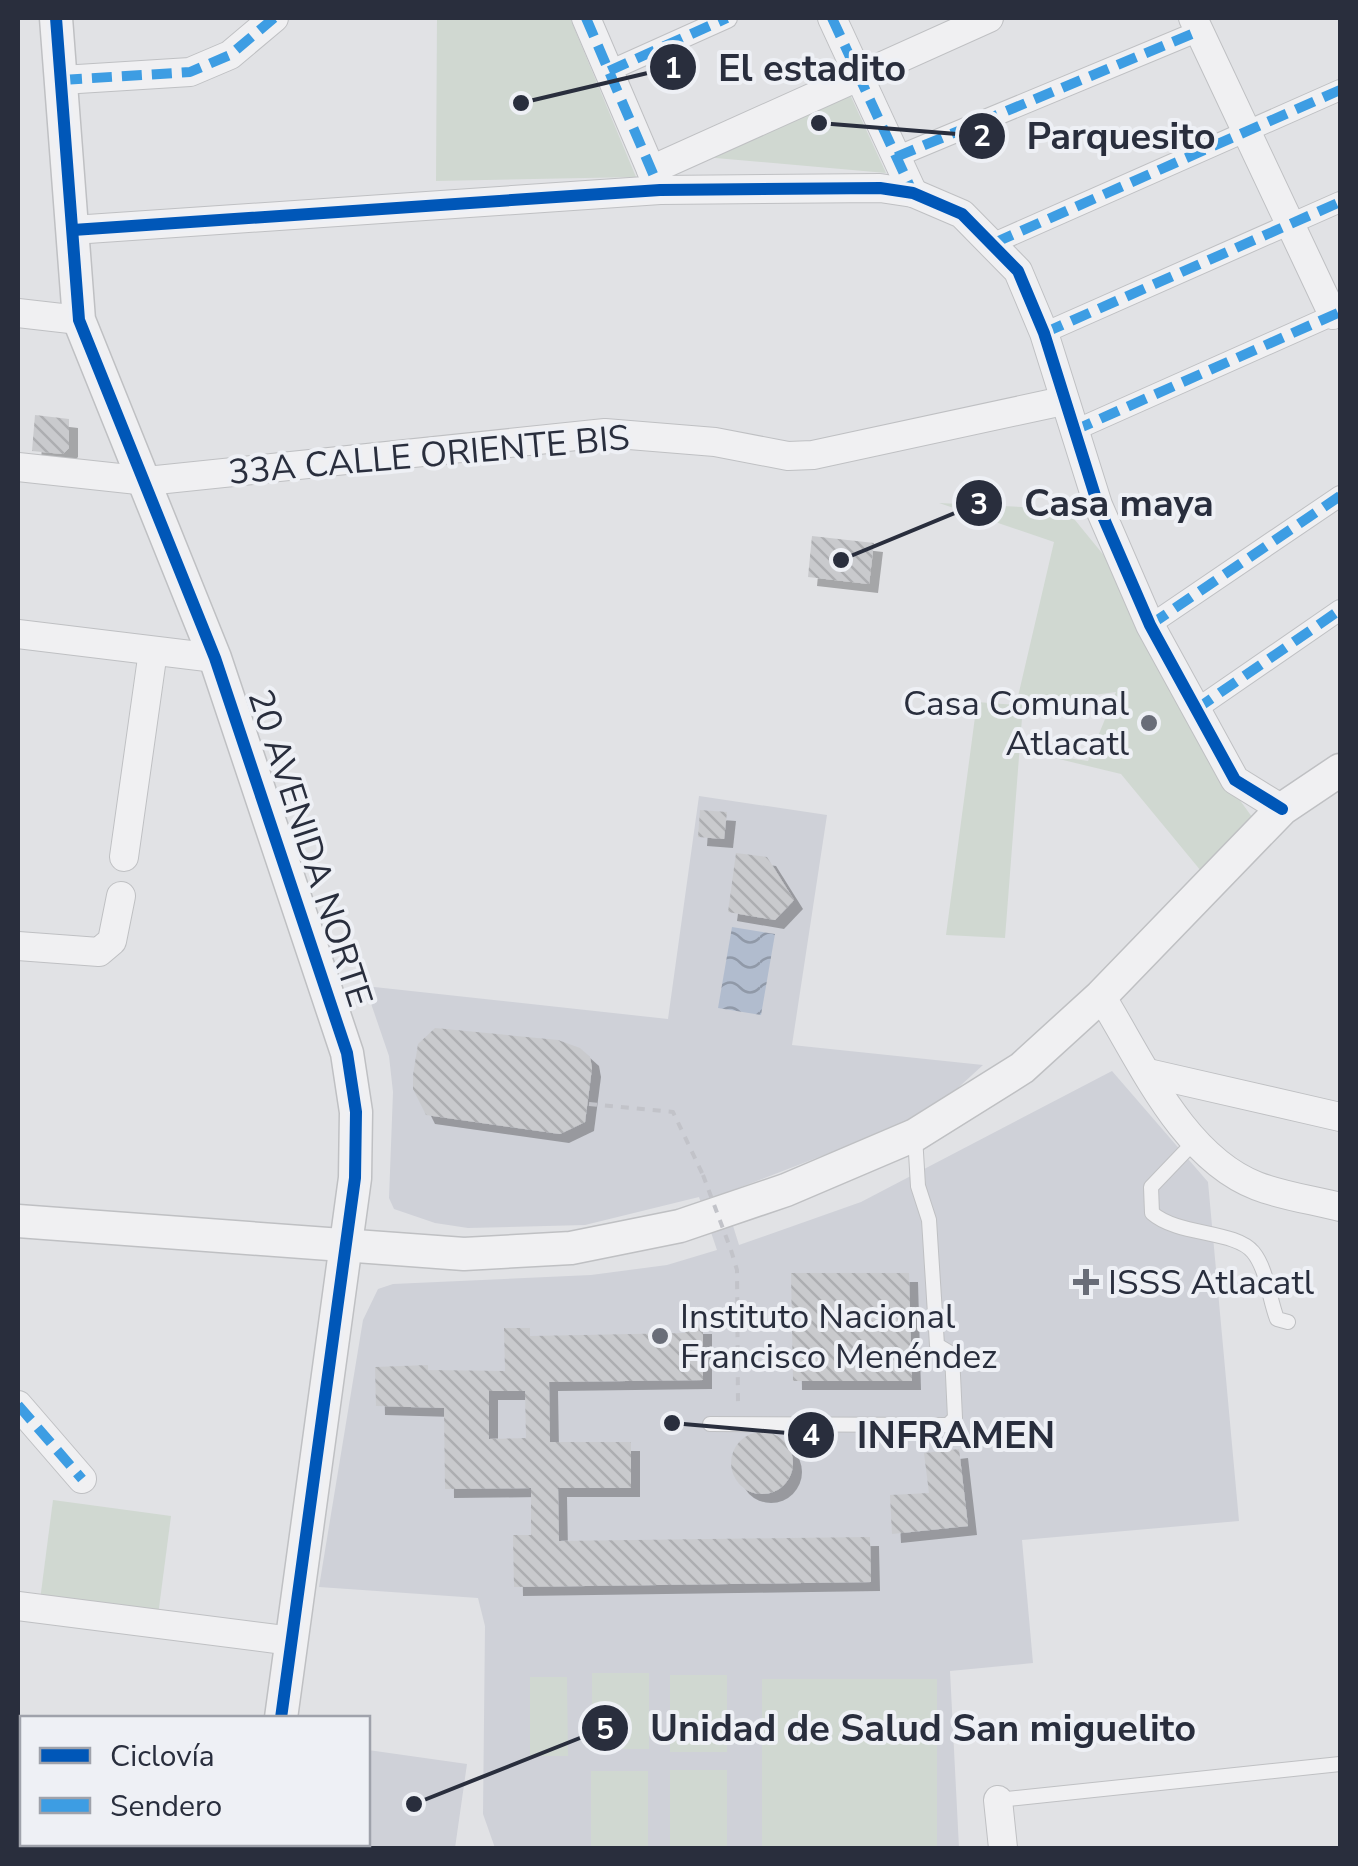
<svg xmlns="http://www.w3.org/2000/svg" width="1358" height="1866" font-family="'Nunito Sans',sans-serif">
	<defs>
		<pattern id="water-waves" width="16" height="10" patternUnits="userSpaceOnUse" patternTransform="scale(2.5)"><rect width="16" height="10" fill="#b1bcce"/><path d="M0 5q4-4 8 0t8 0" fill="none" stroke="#9099a8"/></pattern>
		<pattern id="building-back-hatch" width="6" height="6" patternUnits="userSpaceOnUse" patternTransform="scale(2.5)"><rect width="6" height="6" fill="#c9cacd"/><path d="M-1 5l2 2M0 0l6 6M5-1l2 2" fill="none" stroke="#adaeb1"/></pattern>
		<filter id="shadow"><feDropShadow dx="9" dy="9" stdDeviation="0" flood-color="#0004"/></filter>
	</defs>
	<rect width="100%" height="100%" fill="#e1e2e5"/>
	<g fill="#cfd1d8">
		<path d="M 699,796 L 827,815 L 792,1045 L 983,1065 L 948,1097 L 902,1125 L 723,1194 L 739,1245 L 861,1202 L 1112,1071 L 1208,1182 L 1239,1521 L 1022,1540 L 1033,1663 L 950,1671 L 959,1848 L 495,1848 L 483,1814 L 485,1626 L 478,1598 L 319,1587 L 363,1320 L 378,1289 L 393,1284 L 591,1275 L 667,1265 L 717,1250 L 699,1197 L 585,1225 L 468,1228 L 435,1223 L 394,1209 L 389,1198 L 393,1092 L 389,1056 L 365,986 L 668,1019 Z"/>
		<path d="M 368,1750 L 467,1764 L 455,1848 L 306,1848 L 307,1844 L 368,1844 Z"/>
	</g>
	<g fill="#d0d8d1">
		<path d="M 437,18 L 570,18 L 636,177 L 436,181 Z"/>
		<path d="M 847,88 L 886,173 L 704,157 Z"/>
		<path d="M 939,503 L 1066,509 L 1128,585 L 1228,784 L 1255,821 L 1201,871 L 1121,774 L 1034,753 L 1088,761 L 1116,692 L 1023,705 L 1005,938 L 946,935 L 977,702 L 1016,705 L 1054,542 Z"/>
		<path d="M 53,1500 L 171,1516 L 157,1623 L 39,1608 Z"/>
		<rect x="592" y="1673" width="57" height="76"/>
		<path d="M 727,1675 L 727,1752 L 670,1752 L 670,1675 Z"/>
		<path d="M 530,1677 L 567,1677 L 568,1756 L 530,1756 Z"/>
		<rect x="762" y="1679" width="175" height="169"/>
		<rect x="670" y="1770" width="57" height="77"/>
		<rect x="591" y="1771" width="57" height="76"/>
	</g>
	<path fill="url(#water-waves)" d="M 732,927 L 775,934 L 761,1015 L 718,1008 Z"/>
	<g fill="url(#building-back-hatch)" fill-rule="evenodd" filter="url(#shadow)">
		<path d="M 35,415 L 69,419 L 69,448 L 63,454 L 32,451 Z"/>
		<path d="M 812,536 L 874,543 L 869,584 L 808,577 Z"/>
		<path d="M 700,810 L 727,812 L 724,839 L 698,837 Z"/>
		<path d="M 736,853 L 767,857 L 794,900 L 775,920 L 728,912 Z"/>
		<path d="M 435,1028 L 558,1040 L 580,1048 L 590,1057 L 592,1068 L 585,1122 L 560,1134 L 426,1115 L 413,1089 L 413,1075 L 418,1044 Z"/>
		<path d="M 791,1273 L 909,1273 L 912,1381 L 793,1381 Z"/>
		<path d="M 685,1325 L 703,1325 L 703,1380 L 549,1382 L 550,1442 L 631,1442 L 631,1488 L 558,1488 L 559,1541 L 870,1537 L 871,1582 L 514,1587 L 513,1535 L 531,1535 L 531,1488 L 445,1489 L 444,1408 L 376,1406 L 375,1367 L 428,1365 L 428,1370 L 505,1371 L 504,1328 L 530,1328 L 530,1336 L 685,1333 ZM 489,1391 L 525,1391 L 526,1438 L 489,1439 Z"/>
		<circle cx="762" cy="1463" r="31"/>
		<path d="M 959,1449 L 968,1526 L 892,1534 L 890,1495 L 929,1493 L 924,1453 Z"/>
	</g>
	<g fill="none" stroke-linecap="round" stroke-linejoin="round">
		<g stroke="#bfc0c3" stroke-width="16">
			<g id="service">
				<path d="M 1195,1141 L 1151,1187 L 1152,1213 C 1178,1236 1235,1230 1253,1252 C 1267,1269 1269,1298 1277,1319 L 1288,1322"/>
				<path d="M 710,1424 L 948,1425 L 955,1418 L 952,1354 L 937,1345 L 929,1220 L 918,1186 L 915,1136"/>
				<path d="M 998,1800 L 1340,1764"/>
			</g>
		</g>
		<g stroke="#bfc0c3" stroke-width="22">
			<g id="pedestrian">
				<path d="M 609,71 L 727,18"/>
				<path d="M 896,157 L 1199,31"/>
				<path d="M 994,243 L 1340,90"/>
				<path d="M 1044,333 L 1340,202"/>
				<path d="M 1073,431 L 1340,312"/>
				<path d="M 1150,625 L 1340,496"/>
				<path d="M 1195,710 L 1340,610"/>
			</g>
		</g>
		<g stroke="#bfc0c3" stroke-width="30">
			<g id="minor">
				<path d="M 586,18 L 657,184"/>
				<path d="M 832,18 L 913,193"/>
				<path d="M 1193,18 L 1333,315"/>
				<path d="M 62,80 L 190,72 L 230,55 L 274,18"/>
				<path d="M 651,170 L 989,18"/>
				<path d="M 73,230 L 660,190 L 880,188 L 913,193 L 962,214 L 1018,271 L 1044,333 L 1098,505 L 1150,625 L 1235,780 L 1282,809"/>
				<path d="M 18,313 L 79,320"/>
				<path d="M 18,467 L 147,481 L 605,433 L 715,442 L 788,456 L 813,455 L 1063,401"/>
				<path d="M 18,634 L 215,658"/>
				<path d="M 124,857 L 153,651"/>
				<path d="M 18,946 L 99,952 L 112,941 L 121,896"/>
				<path d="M 1101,996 C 1141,1060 1182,1157 1257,1186 C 1283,1196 1313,1200 1340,1207"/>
				<path d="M 1148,1073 L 1340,1117"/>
				<path d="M 18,1405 L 82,1479"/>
				<path d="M 18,1606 L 292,1641"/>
				<path d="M 998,1800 L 1003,1848"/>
			</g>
		</g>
		<g stroke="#bfc0c3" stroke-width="35">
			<g id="tertiary">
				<path d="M 56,18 L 79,320 L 215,658 L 347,1053 L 356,1112 L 355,1178 L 281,1718"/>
				<path d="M 18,1221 L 464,1254 L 571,1248 L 680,1226 L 786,1190 L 915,1135 L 1022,1068 L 1101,996 L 1282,809 L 1340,770"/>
				<path d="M 264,1848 L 264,1844"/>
			</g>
		</g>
		<g stroke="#c2c3c9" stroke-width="4" stroke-dasharray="8 8" stroke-linecap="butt">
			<path d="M 589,1104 L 673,1112 L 703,1175"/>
			<path d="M 731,1250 L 737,1270 L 738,1404"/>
		</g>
		<use href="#service" stroke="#f0f0f2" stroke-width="14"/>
		<use href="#pedestrian" stroke="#f0f0f2" stroke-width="20"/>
		<use href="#minor" stroke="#f0f0f2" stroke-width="28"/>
		<use href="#tertiary" stroke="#f0f0f2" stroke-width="32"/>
		<path stroke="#c2c3c9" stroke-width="4" stroke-dasharray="8 8" stroke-linecap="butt" d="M 703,1175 L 731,1250"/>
		<g stroke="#3d9de3" stroke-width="10" stroke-dasharray="20 10" stroke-linecap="butt">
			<path d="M 586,18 L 660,190"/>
			<path d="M 832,18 L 913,193"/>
			<path d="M 609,71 L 727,18"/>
			<path d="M 62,80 L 190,72 L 230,55 L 274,18"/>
			<path d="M 896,157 L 1199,31"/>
			<path d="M 994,243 L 1340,90"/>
			<path d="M 1044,333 L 1340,202"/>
			<path d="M 1073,431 L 1340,312"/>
			<path d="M 1150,625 L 1340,496"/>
			<path d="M 1195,710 L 1340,610"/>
			<path d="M 18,1405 L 82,1479"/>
		</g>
		<g stroke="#eef0f5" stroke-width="19">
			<g id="cycleway">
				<path d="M 56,18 L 79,320 L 215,658 L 347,1053 L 356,1112 L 355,1178 L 281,1718"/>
				<path d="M 73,230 L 660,190 L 880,188 L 913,193 L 962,214 L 1018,271 L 1044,333 L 1098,505 L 1150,625 L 1235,780 L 1282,809"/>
			</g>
		</g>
		<use href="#cycleway" stroke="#0057b8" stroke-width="12"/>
	</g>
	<g fill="#696d78" stroke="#eef0f5" stroke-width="4">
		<circle cx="1149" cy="723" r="10"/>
		<path d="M1081 1267h10v10h10v10h-10v10h-10v-10h-10v-10h10z"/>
		<circle cx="660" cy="1336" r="10"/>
	</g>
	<g text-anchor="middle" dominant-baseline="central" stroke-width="8" stroke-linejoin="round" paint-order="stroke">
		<g font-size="35" fill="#292e3d" stroke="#eef0f5">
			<text transform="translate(429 455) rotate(-5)">33A CALLE ORIENTE BIS</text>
			<text transform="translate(310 848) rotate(72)">20 AVENIDA NORTE</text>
		</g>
		<g font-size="35" fill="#292e3d" stroke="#eef0f5" text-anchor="start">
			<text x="1129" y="703" text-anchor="end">Casa Comunal<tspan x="1129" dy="40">Atlacatl</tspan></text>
			<text x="1108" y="1282">ISSS Atlacatl</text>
			<text x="680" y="1316">Instituto Nacional<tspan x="680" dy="40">Francisco Menéndez</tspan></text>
		</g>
	</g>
	<path fill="none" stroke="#292e3d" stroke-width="4" d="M521 103L673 67M819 123L982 136M841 560L979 503M672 1423L811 1435M414 1804L605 1728"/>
	<g fill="#292e3d" stroke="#eef0f5" stroke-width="4">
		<circle cx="521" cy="103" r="10"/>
		<circle cx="819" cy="123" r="10"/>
		<circle cx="841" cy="560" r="10"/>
		<circle cx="672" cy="1423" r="10"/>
		<circle cx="414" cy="1804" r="10"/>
		<circle cx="673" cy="67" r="25"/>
		<circle cx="982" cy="136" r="25"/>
		<circle cx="979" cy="503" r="25"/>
		<circle cx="811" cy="1435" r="25"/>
		<circle cx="605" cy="1728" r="25"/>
	</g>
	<g font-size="30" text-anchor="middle" font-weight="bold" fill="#fff">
		<text x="673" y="78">1</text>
		<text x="982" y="146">2</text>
		<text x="979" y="514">3</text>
		<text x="811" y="1445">4</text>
		<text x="605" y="1739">5</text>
	</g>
	<g font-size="38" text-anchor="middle" font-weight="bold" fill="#292e3d" stroke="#eef0f5" stroke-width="8" stroke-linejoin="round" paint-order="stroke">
		<text x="812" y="81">El estadito</text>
		<text x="1121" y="149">Parquesito</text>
		<text x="1119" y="516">Casa maya</text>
		<text x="956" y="1448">INFRAMEN</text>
		<text x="923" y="1741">Unidad de Salud San miguelito</text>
	</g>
	<rect width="1358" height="1866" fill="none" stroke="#292e3d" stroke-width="40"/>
	<rect x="20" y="1716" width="350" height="130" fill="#eef0f5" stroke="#9fa2ab" stroke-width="2.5"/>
	<rect x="40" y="1748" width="50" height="15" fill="#0057b8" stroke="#9fa2ab" stroke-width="2.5"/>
	<text x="110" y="1766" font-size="30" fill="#292e3d">Ciclovía</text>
	<rect x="40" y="1798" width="50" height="15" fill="#3d9de3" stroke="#9fa2ab" stroke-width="2.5"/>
	<text x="110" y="1816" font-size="30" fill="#292e3d">Sendero</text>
</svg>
